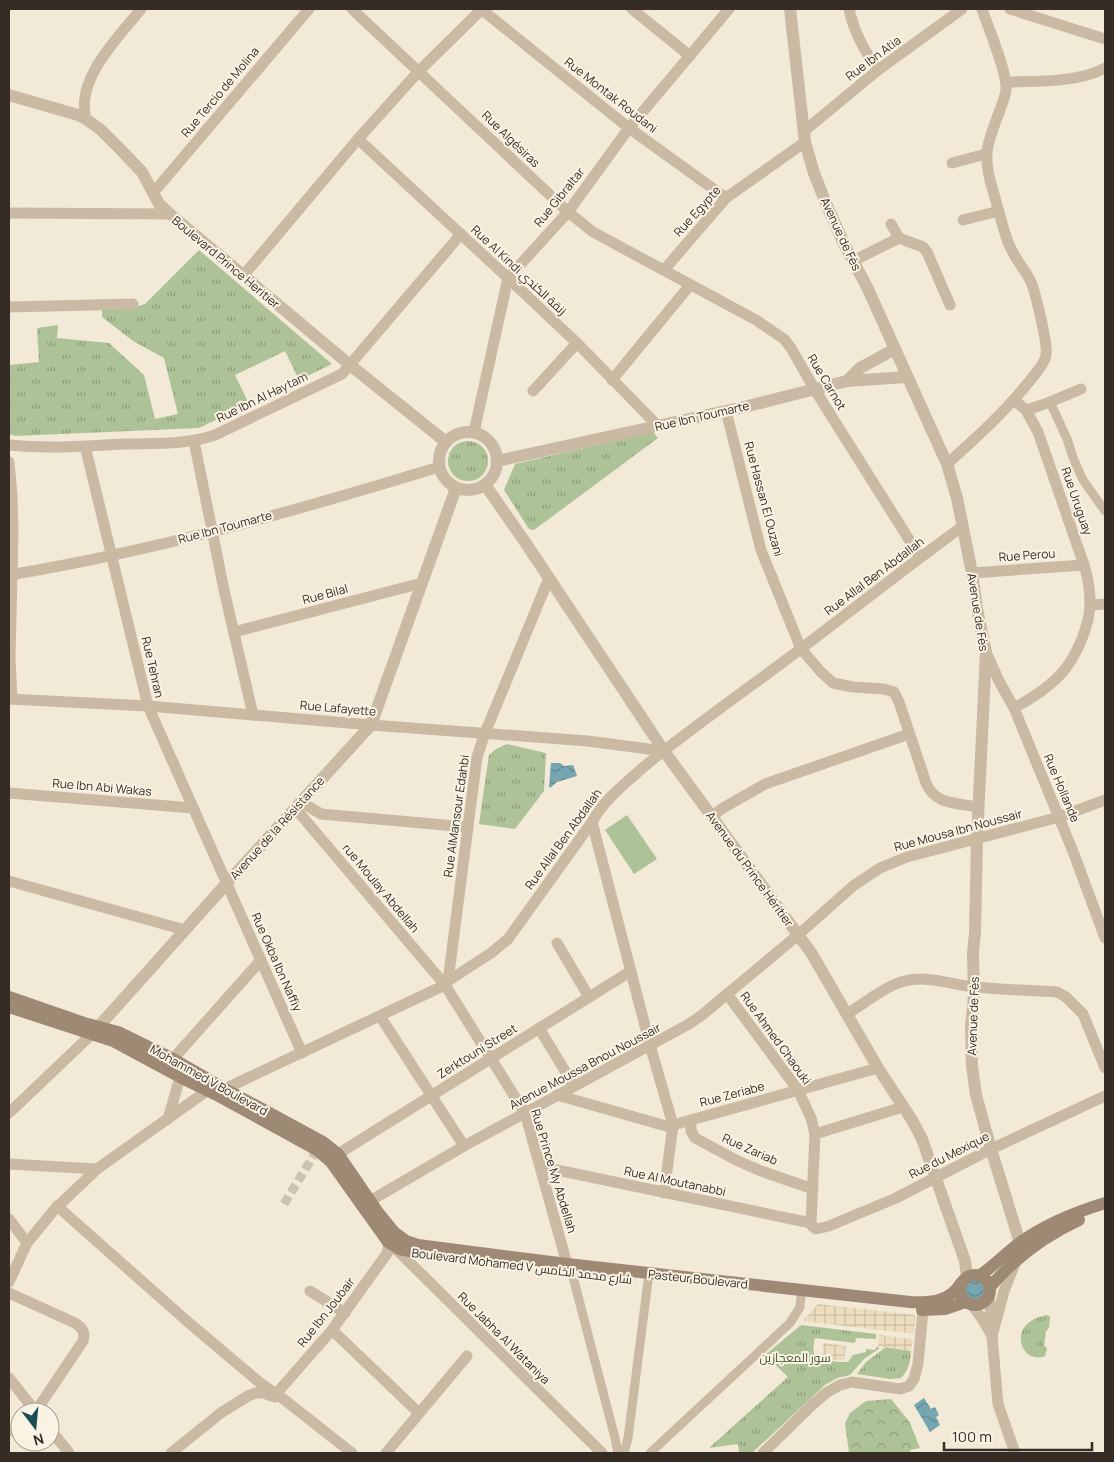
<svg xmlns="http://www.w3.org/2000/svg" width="1114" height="1462" font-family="Manrope,Cairo,sans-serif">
	<defs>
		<pattern id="grass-tufts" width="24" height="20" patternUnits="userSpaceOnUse" patternTransform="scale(1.25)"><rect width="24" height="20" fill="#aec297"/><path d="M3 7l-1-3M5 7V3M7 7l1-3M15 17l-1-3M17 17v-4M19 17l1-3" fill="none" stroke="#8e9e7b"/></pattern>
		<pattern id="forest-crowns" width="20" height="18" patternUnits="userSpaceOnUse" patternTransform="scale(1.25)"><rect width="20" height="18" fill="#aec297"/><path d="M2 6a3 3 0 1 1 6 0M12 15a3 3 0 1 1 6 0" fill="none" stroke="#8e9e7b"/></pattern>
		<pattern id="plaza-grid" width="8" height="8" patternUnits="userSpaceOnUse" patternTransform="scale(1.25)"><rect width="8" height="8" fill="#ebddbd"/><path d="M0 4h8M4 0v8" fill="none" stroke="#cabea2"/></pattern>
		<pattern id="water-waves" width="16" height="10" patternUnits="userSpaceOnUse" patternTransform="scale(1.25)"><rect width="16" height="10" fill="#75a6b1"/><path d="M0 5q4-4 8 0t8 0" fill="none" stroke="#618790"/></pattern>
	</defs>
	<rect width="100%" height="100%" fill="#f2e9d7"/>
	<g fill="url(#grass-tufts)">
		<path d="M 199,250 L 332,364 L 299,380 L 285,351 L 235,375 L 249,404 L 199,428 L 15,436 L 9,434 L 9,365 L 39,362 L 37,328 L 58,325 L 57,338 L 109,343 L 144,375 L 155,419 L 178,414 L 164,358 L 133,341 L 102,317 L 102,307 L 132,308 L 145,304 Z"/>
		<path d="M 653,432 L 658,438 L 534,530 L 529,529 L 504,490 L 515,464 Z"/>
		<circle cx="468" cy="461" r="20"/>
		<path d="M 507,744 L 546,753 L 544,791 L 515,829 L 479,824 L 489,755 L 496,749 Z"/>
		<path d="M 1048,1315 L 1050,1317 L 1049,1328 L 1046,1331 L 1044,1346 L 1047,1348 L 1045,1356 C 1020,1366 1005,1321 1048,1315 Z"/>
		<path d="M 801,1325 L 876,1334 L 876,1339 L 856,1338 L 855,1343 L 815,1338 C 811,1356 814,1359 832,1361 C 837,1362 843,1362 848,1362 L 853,1355 L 866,1352 L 866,1349 L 875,1350 L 876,1347 L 880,1348 L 864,1359 L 850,1375 L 837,1378 L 825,1385 L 752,1453 L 739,1453 L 738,1444 L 709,1448 L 788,1377 L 765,1355 Z"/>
		<path d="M 886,1347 L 911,1351 C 910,1362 909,1370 901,1378 L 891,1379 L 857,1374 L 866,1362 Z"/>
	</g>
	<path fill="url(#forest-crowns)" d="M 891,1399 L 909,1421 L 920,1448 L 910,1450 L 911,1453 L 849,1453 L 845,1423 L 850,1413 L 866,1401 Z"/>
	<path fill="#aec297" d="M 627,815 L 657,859 L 634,874 L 605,830 Z"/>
	<g fill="url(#plaza-grid)">
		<path d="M 818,1304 L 915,1315 L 914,1334 L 803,1321 Z"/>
		<path d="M 879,1335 L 913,1339 L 911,1351 L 878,1346 Z"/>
		<path d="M 823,1343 L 846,1346 L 844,1361 L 822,1358 Z"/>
	</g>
	<g fill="url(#water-waves)">
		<path d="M 551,763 L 560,763 L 564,766 L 573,765 L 577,776 L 557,782 L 550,788 L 549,787 Z"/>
		<circle cx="975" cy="1290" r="11"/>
		<path d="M 924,1398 L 931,1409 L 935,1407 L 939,1415 L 936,1417 L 940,1425 L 930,1432 L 914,1405 Z"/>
	</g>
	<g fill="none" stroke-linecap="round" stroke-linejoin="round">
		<path stroke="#ccc3b3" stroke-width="9" stroke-dasharray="9 4.5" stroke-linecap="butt" d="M 284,1204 L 317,1150"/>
		<g stroke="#cbbaa3" stroke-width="9">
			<path d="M 1050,402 L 1067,439 L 1074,460 L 1083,480 L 1105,511"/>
			<path d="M 573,1277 L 615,1438 L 618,1453"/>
			<path d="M 624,1453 L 628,1438 L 648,1281"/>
			<path d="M 650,1453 L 790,1323 L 800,1307 L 801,1297"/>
		</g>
		<g stroke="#cbbaa3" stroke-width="11">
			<path d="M 352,9 L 568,212 L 593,232 L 756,320 L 784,339 L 791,348 L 815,390 L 920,557"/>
			<path d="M 481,9 L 629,128 L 726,198"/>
			<path d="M 632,9 L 690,56"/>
			<path d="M 849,9 C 854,32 864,50 878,70"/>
			<path d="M 1010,9 L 1105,39"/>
			<path d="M 1006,82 C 1036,81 1078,83 1105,68"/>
			<path d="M 86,119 C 75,79 118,38 141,9"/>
			<path d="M 803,132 L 878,70 L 962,9"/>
			<path d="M 358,139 L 508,278 L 577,343 L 658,426"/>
			<path d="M 952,163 L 986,154"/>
			<path d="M 153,193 L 309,9"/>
			<path d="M 9,213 L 170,214"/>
			<path d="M 963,220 L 999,211"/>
			<path d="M 891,224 L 899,238 L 923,247 L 927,252 L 950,305"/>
			<path d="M 853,261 L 899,238"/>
			<path d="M 664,270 L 726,198 L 805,142"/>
			<path d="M 243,276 L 358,139 L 419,71 L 482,9"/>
			<path d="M 9,307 L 133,304"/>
			<path d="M 612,380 L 690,285"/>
			<path d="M 533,391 L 577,343"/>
			<path d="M 1026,410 L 1045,404 L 1081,389"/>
			<path d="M 726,411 L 761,550 L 801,649 L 821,672 L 833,683 L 853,687 L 884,689 L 894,692 L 899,702 L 926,783 C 935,805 957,803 978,807"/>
			<path d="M 474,432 L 508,278 L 568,212 L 629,128 L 729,9"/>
			<path d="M 194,441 L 224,590 L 253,715"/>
			<path d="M 9,445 C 47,449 86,446 124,444 C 154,443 186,445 215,435 L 342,374 L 461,234"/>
			<path d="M 85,446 L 148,706 L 302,1053"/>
			<path d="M 9,462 L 12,495 L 13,531 L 10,658 L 12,699"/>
			<path d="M 947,464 C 977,437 1007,410 1032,378 C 1037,372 1045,363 1046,355 C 1048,345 1035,288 1029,278 C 1022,266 1013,256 1008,242 C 1001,223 997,203 991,184 C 982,151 989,140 1000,110 C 1002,103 1006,96 1006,89 C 1007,71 988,27 982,9"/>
			<path d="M 972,573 L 1084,565"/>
			<path d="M 9,575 C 155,551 298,510 439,467"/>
			<path d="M 1090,605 L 1105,604"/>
			<path d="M 234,632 L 422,583"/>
			<path d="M 986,652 L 999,681 L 1014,708 L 1074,854 L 1105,938"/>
			<path d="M 9,699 L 148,706 L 371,725 L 588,741 L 664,751"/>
			<path d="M 1014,708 C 1031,699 1047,689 1061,674 C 1076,658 1090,625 1090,603 C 1090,591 1088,577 1084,565 L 1038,432 L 1026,410 L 1014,400"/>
			<path d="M 9,793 L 193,808"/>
			<path d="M 301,802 L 321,814 L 467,827"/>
			<path d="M 295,808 L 445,985 L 525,1113 L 567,1264"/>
			<path d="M 712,816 L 723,808 L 765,784 L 909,734"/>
			<path d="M 592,822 L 650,1045 L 673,1125 L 664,1193"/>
			<path d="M 9,881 L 185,930"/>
			<path d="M 557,943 L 589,997"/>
			<path d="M 448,981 L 477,757 L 485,733 L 549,578"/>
			<path d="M 727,994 L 798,1090 L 811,1118 L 815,1134 L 811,1223 L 812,1226 L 816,1229 L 829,1226 L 896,1198 L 991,1149 L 1105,1096"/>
			<path d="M 847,1014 C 865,1003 884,987 904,981 C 930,975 951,985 976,987 C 1003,990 1030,990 1057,992 L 1066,997 L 1083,1014 L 1105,1068"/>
			<path d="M 380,1016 L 464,1146"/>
			<path d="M 539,1028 L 574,1086"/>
			<path d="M 173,1059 L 261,960"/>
			<path d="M 218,1092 L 445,985 L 448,981 L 491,953 L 508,939 L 592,822 C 605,798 626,783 646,765 C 689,730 735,698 779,665 C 841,619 901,571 963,526"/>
			<path d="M 557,1095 L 673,1128"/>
			<path d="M 9,1113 L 92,1034"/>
			<path d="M 168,1119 L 180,1077"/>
			<path d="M 691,1120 L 691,1131 L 695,1138 L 738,1161 L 761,1171 L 813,1189"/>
			<path d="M 673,1125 L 878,1068"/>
			<path d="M 815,1134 L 903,1107"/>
			<path d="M 338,1154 L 631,971"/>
			<path d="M 538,1158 L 544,1166 L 552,1169 L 811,1223"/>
			<path d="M 9,1164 L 97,1169"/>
			<path d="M 363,1205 L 464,1146 L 689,1024 L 702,1015 L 798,935 L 853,886 L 880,868 L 907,857 L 1059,817 L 1105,800"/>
			<path d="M 57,1206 L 188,1322 L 259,1382 L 286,1401 L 352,1453"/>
			<path d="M 9,1219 L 27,1243"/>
			<path d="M 393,1246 L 602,1453"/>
			<path d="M 9,1282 L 27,1243 L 54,1210 L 97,1169 L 208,1090"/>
			<path d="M 310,1291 L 345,1313"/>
			<path d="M 9,1293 L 75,1323 C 82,1327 86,1333 83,1341 L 36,1411"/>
			<path d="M 989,1293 L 991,1322"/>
			<path d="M 972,1305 L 983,1320 L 992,1336 L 998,1404 L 1015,1453"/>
			<path d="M 332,1330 L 419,1413"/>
			<path d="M 992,1336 L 1004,1291 L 1016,1261"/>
			<path d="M 9,1378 L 36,1412"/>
			<path d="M 276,1394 L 332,1330 L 388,1252 L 388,1242"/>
			<path d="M 50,1429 L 69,1453"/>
			<path d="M 9,1430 L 20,1433"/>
			<path d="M 171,1453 L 222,1412 L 248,1396 L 256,1393 L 263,1393 L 275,1397"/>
			<path d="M 386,1453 L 467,1356"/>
			<path d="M 763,1453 L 811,1406 L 826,1393 L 840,1385 L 852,1382 L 900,1389 L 909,1386 L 914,1379 L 918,1364 L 923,1310"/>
		</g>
		<g stroke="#cbbaa3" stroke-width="12">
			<path d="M 790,9 L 805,142 L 814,173 L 825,201 L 844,244 L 867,287 L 947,464 L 957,498 L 972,573 L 977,609 L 986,652 L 977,839 L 975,932 L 973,953 L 974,995 L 971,1027 L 972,1066 L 976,1095 L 991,1149 L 1020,1243"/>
			<path d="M 9,95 L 78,115 L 86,119 L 101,130 L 119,148 L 142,172 L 159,204 L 170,214 L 350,365 L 446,442"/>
			<path d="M 847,381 L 860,368 L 895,349"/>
			<circle cx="468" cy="461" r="29"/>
			<path d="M 497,461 L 744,407 L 847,381 L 907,377"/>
			<path d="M 486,486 L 525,542 L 664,751 L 812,954 L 878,1068 L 912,1120 L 922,1139 L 965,1261 L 967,1277"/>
			<path d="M 92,1034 L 227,883 L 371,725 L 456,488"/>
		</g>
		<g stroke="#9e8974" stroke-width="12">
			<path d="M 9,997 L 84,1023 L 118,1032 L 173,1059 L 225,1089 L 323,1142 L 338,1154 L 377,1211 L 394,1232 L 406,1241 L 418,1245 L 567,1264 L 910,1302 C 930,1303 950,1302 961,1283"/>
			<path d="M 9,1007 L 113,1041 L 180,1077 L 215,1094 L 317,1150 L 331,1162 L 388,1242 L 399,1249 L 425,1254"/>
			<circle cx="975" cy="1290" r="15"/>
			<path d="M 979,1276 C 994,1266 1007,1252 1021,1242 C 1047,1223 1076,1212 1105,1203"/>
			<path d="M 989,1288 C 1014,1259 1044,1236 1079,1220"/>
			<path d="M 922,1310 L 945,1309 L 965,1302"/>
		</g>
	</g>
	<g text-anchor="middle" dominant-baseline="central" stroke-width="4" stroke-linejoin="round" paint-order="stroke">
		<g font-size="12" fill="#352c25" stroke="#faf3e3">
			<text transform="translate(873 58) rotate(-37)">Rue Ibn Atia</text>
			<text transform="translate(220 92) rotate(-50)">Rue Tercio de Molina</text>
			<text transform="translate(611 95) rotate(38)">Rue Montak Roudani</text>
			<text transform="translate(511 139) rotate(44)">Rue Algésiras</text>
			<text transform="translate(559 197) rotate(-51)">Rue Gibraltar</text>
			<text transform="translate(697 211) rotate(-48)">Rue Egypte</text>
			<text transform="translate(841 234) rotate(65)">Avenue de Fès</text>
			<text transform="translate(226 262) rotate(40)">Boulevard Prince Heritier</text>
			<text transform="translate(519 270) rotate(43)">Rue Al Kindi زنقة الكندي</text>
			<text transform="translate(827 382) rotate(59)">Rue Carnot</text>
			<text transform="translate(262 397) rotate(-26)">Rue Ibn Al Haytam</text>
			<text transform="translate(702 416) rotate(-13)">Rue Ibn Toumarte</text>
			<text transform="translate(764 499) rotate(75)">Rue Hassan El Ouzani</text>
			<text transform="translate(1077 501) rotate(71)">Rue Uruguay</text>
			<text transform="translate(225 527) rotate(-15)">Rue Ibn Toumarte</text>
			<text transform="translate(1027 555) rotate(-4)">Rue Perou</text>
			<text transform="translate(874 576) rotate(-37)">Rue Allal Ben Abdallah</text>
			<text transform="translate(325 594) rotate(-15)">Rue Bilal</text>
			<text transform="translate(978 612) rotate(81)">Avenue de Fès</text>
			<text transform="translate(153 667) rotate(77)">Rue Tehran</text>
			<text transform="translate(338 708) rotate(5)">Rue Lafayette</text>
			<text transform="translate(102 787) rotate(5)">Rue Ibn Abi Wakas</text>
			<text transform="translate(1062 788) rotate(67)">Rue Hollande</text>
			<text transform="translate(456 816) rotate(-82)">Rue AlMansour Edahbi</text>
			<text transform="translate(277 828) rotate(-48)">Avenue de la Résistance</text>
			<text transform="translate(958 830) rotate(-15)">Rue Mousa Ibn Noussair</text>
			<text transform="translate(563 839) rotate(-54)">Rue Allal Ben Abdallah</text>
			<text transform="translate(750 869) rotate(54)">Avenue du Prince Héritier</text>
			<text transform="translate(381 888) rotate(50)">rue Moulay Abdellah</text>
			<text transform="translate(277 962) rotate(66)">Rue Okba Ibn Naffiy</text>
			<text transform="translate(973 1016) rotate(-88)">Avenue de Fès</text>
			<text transform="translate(776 1038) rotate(54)">Rue Ahmed Chaouki</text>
			<text transform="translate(477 1051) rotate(-32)">Zerktouni Street</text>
			<text transform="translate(585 1066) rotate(-28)">Avenue Moussa Bnou Noussair</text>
			<text transform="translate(209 1080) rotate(29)">Mohammed V Boulevard</text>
			<text transform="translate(732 1094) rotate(-15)">Rue Zeriabe</text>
			<text transform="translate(750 1149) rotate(24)">Rue Zariab</text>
			<text transform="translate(949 1155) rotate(-27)">Rue du Mexique</text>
			<text transform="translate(554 1171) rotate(73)">Rue Prince My Abdellah</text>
			<text transform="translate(675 1181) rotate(12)">Rue Al Moutanabbi</text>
			<text transform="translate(522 1266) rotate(7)">Boulevard Mohamed V شارع محمد الخامس</text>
			<text transform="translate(698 1279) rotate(6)">Pasteur Boulevard</text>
			<text transform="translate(326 1312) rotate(-52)">Rue Ibn Joubair</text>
			<text transform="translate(504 1338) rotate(45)">Rue Jabha Al Wataniya</text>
		</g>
		<g font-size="12" fill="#3e5528" stroke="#faf3e3">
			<text x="795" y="1357">سور المعجازين</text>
		</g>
	</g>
	<rect width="1114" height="1462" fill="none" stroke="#352c25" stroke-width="20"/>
	<g transform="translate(35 1427) rotate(164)"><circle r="24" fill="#faf3e3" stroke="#aba397"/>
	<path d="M0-4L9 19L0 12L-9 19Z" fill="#194c58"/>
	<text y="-8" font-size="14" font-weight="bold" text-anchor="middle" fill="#352c25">N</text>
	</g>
	<path d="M944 1442v8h148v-8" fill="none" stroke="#352c25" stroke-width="2.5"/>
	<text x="952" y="1442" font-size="15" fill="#352c25" stroke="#faf3e3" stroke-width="4" paint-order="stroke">100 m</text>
</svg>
